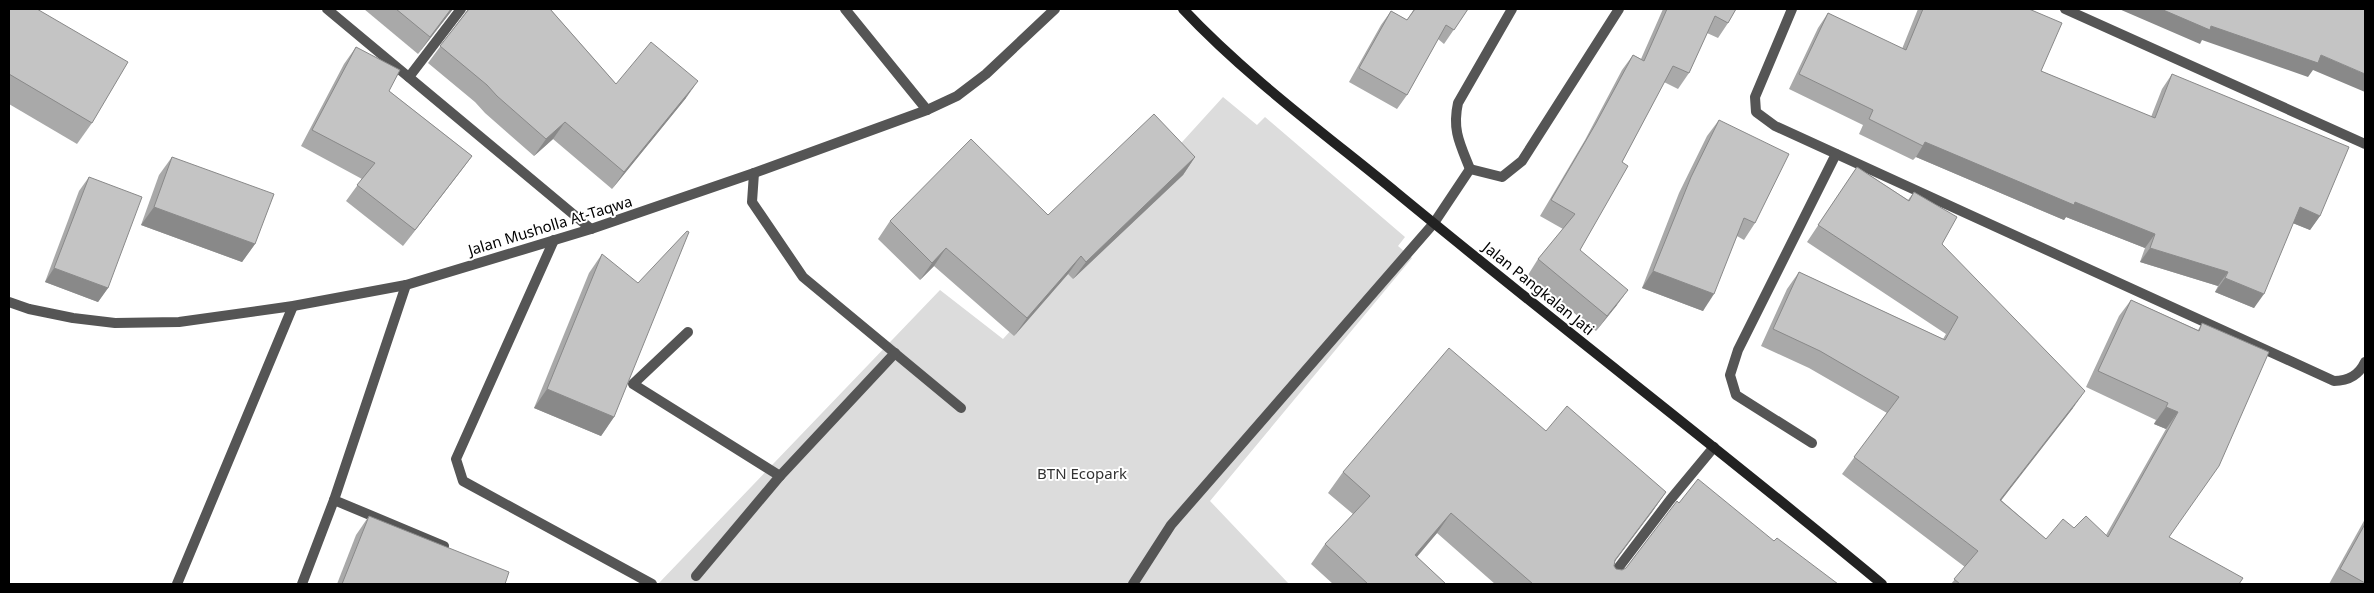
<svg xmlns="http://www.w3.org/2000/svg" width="2374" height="593" font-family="'Noto Sans',sans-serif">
	<rect width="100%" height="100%" fill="#fff"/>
	<path fill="#dcdcdc" d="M 1223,97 L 1257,125 L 1265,117 L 1405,237 L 1398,246 L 1412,258 L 1210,501 L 1289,584 L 658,584 L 940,290 L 1003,339 Z"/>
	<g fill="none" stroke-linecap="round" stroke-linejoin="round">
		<path stroke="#555" stroke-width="10" d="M 1606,584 L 1670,500 L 1714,447"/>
		<g stroke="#555" stroke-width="10">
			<path d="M 327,9 L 591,229"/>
			<path d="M 845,9 L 927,110"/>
			<path d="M 1792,9 L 1755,97 L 1756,112 L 1775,126 L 2334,381 C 2348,381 2359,375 2365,362"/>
			<path d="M 2065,9 L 2365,144"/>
			<path d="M 409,77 L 461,9"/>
			<path d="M 1470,169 L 1502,177 L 1522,161 L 1619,9"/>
			<path d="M 1470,169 C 1460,144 1452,130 1458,103 L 1512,9"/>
			<path d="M 754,173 L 752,202 L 803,277 L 961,408"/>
			<path d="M 554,240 L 456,459 L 463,481 L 652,584"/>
			<path d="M 9,302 L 29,309 L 73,318 L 115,323 L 179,322 L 293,306 L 406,285 L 591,229 L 754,173 L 927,110 L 957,96 L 986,74 L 1055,9"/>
			<path d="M 688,332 L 633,384 L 780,476"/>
			<path d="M 1812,443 L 1736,395 L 1730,375 L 1738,350 L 1836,154"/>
			<path d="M 334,500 L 444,546"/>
			<path d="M 696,576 L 780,476 L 895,353"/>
			<path d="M 177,584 L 293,306"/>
			<path d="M 302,584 L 334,500 L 406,285"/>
			<path d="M 1133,584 L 1171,525 L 1434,223 L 1470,169"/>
		</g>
		<path stroke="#222" stroke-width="10" d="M 1183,9 C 1247,77 1325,134 1397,193 C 1557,325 1722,451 1882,584"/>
	</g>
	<g fill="#a9a9a9">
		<path d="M 9,9 L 92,123 L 77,144 L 9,104 Z"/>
		<path d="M 364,9 L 453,9 L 418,54 Z"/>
		<path d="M 468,9 L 553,9 L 551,10 L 616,84 L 686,98 L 612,189 L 553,139 L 534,156 L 485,113 L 475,102 L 428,63 Z"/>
		<path d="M 1414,9 L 1468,9 L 1444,44 L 1438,39 L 1407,95 L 1397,109 L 1349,82 L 1381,25 L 1391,11 L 1407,20 Z"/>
		<path d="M 1663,9 L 1736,9 L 1728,23 L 1718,38 L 1707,33 L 1689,73 L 1678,89 L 1664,82 L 1622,162 L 1580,250 L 1617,305 L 1596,331 L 1528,275 L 1538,259 L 1563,229 L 1540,216 L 1585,140 L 1622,70 L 1633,55 L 1641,59 Z"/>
		<path d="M 1918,9 L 2029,9 L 2041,71 L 2151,117 L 2162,89 L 2172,74 L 2320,216 L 2310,230 L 2293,223 L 2254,308 L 2215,292 L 2218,286 L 2140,262 L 2145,248 L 2066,217 L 2064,220 L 1916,157 L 1913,160 L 1859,134 L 1863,125 L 1789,89 L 1818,28 L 1828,13 L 1902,49 Z"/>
		<path d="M 356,47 L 389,91 L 472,156 L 460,172 L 403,246 L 346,201 L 362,179 L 301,146 L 344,64 Z"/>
		<path d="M 1719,120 L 1755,223 L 1744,240 L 1737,236 L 1703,311 L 1642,288 L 1679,193 L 1707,136 Z"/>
		<path d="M 172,157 L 255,244 L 242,262 L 141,225 L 159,175 Z"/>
		<path d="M 1195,157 L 1183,175 L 1073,279 L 1068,274 L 1014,336 L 934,266 L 920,280 L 878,239 L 890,221 L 1048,215 Z"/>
		<path d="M 1857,167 L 1908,200 L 1914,192 L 1942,244 L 2073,408 L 2001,500 L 2046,539 L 2074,528 L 2106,535 L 2166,429 L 2154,424 L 2156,420 L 2086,387 L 2119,316 L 2131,300 L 2198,330 L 2202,323 L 2169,537 L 2239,584 L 1951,584 L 1965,567 L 1842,474 L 1887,413 L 1809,368 L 1761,346 L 1787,289 L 1799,272 L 1943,339 L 1946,334 L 1807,242 Z"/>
		<path d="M 89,177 L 108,288 L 98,302 L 45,282 L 79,191 Z"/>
		<path d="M 602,254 L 614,417 L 601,436 L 534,408 L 589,273 Z"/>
		<path d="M 1546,431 L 1666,492 L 1652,512 L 1614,562 L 1614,566 L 1616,569 L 1622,570 L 1626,568 L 1679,503 L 1774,541 L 1838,584 L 1495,584 L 1437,533 L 1417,557 L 1446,584 L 1333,584 L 1311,564 L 1325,544 L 1353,514 L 1328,493 L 1343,472 Z"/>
		<path d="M 369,516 L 505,584 L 337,584 L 356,535 Z"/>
		<path d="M 2365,519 L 2365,584 L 2329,584 Z"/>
	</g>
	<g fill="#898989">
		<path d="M 451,9 L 453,9 L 418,54 L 430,37 Z"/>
		<path d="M 2119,9 L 2161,9 L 2211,26 L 2321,55 L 2365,74 L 2365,92 L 2313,70 L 2308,77 L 2202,40 L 2200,44 Z"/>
		<path d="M 698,81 L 686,98 L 612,189 L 624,172 Z"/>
		<path d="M 565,122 L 553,139 L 534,156 L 546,139 Z"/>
		<path d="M 1925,142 L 2155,234 L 2145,248 L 2066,217 L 2064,220 L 1916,157 Z"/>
		<path d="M 472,156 L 460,172 L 403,246 L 415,230 Z"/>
		<path d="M 1195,157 L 1183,175 L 1073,279 L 1086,262 Z"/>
		<path d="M 154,207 L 255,244 L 242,262 L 141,225 Z"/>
		<path d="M 2300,207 L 2320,216 L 2310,230 L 2290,222 Z"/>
		<path d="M 946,248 L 934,266 L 920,280 L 932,263 Z"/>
		<path d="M 2150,248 L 2228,272 L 2218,286 L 2140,262 Z"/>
		<path d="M 1081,256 L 1068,274 L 1014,336 L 1027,318 Z"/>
		<path d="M 54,268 L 108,288 L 98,302 L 45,282 Z"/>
		<path d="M 1653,271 L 1714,294 L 1703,311 L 1642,288 Z"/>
		<path d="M 2225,278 L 2264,294 L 2254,308 L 2215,292 Z"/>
		<path d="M 1628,290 L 1617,305 L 1596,331 L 1607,316 Z"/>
		<path d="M 547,389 L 614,417 L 601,436 L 534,408 Z"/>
		<path d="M 2085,391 L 2073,408 L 1989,516 L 2000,500 Z"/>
		<path d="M 2166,407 L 2178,412 L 2166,429 L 2154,424 Z"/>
		<path d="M 1666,492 L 1652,512 L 1601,580 L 1615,560 Z"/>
		<path d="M 1451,513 L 1437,533 L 1401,575 L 1415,555 Z"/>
	</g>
	<g fill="#c4c4c4" stroke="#898989">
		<path d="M 9,9 L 37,9 L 128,62 L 92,123 L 9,74 Z"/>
		<path d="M 396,9 L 451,9 L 430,37 Z"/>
		<path d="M 469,9 L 550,9 L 616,84 L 651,42 L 698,81 L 624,172 L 565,122 L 546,139 L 497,96 L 487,85 L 440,46 Z"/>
		<path d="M 1415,9 L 1468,9 L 1454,30 L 1446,25 L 1407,95 L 1359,68 L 1391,11 L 1407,20 Z"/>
		<path d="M 1667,9 L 1736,9 L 1728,23 L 1715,16 L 1689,73 L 1673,66 L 1622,162 L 1628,166 L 1580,250 L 1628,290 L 1607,316 L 1538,259 L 1575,214 L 1551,200 L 1595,125 L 1633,55 L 1644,61 Z"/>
		<path d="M 1923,9 L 2029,9 L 2062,23 L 2041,71 L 2155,118 L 2172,74 L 2349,147 L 2320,216 L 2300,207 L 2264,294 L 2225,278 L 2228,272 L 2150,248 L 2155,234 L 2075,202 L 2074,205 L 1925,142 L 1923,146 L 1869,119 L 1873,110 L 1799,74 L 1828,13 L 1906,50 Z"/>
		<path d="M 2161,9 L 2365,9 L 2365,74 L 2321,55 L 2318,63 L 2211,26 L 2210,30 Z"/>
		<path d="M 356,47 L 400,70 L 389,91 L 472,156 L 415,230 L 357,185 L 375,163 L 312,130 Z"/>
		<path d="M 1154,114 L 1195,157 L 1086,262 L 1081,256 L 1027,318 L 946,248 L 932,263 L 890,221 L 971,139 L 1048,215 Z"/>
		<path d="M 1719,120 L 1789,154 L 1755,223 L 1744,218 L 1714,294 L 1653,271 L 1691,177 Z"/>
		<path d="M 172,157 L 274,194 L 255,244 L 154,207 Z"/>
		<path d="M 1857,167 L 1909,201 L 1914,192 L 1957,217 L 1942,244 L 2085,391 L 2000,500 L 2046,539 L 2063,519 L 2074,528 L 2086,516 L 2108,537 L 2178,412 L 2166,407 L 2168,403 L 2098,371 L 2131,300 L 2199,331 L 2202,323 L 2269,352 L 2219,466 L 2169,537 L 2243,578 L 2239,584 L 1960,584 L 1954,579 L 1978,551 L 1854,457 L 1899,397 L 1820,351 L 1773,329 L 1799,272 L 1945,340 L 1958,317 L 1818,225 Z"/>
		<path d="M 89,177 L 142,197 L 108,288 L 54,268 Z"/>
		<path d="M 687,231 L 689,232 L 614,417 L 547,389 L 602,254 L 638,283 Z"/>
		<path d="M 1449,348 L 1546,431 L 1567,406 L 1666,492 L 1615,560 L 1614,566 L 1616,569 L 1622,570 L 1626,568 L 1677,501 L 1679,503 L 1698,479 L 1774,541 L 1777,538 L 1838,584 L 1533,584 L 1451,513 L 1415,555 L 1446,584 L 1368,584 L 1325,544 L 1370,496 L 1343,472 Z"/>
		<path d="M 369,516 L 509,572 L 505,584 L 342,584 Z"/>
		<path d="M 2365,524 L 2365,583 L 2340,569 Z"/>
	</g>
	<g text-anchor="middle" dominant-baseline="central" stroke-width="4" stroke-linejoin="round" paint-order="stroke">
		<g font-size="15" fill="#000" stroke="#fff">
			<text transform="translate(550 225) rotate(-17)">Jalan Musholla At-Taqwa</text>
			<text transform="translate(1539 288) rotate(39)">Jalan Pangkalan Jati</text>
		</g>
		<g font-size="15" fill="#333" stroke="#fff">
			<text x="1082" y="473">BTN Ecopark</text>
		</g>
	</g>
	<rect width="2374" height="593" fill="none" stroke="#000000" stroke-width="20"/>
</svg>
